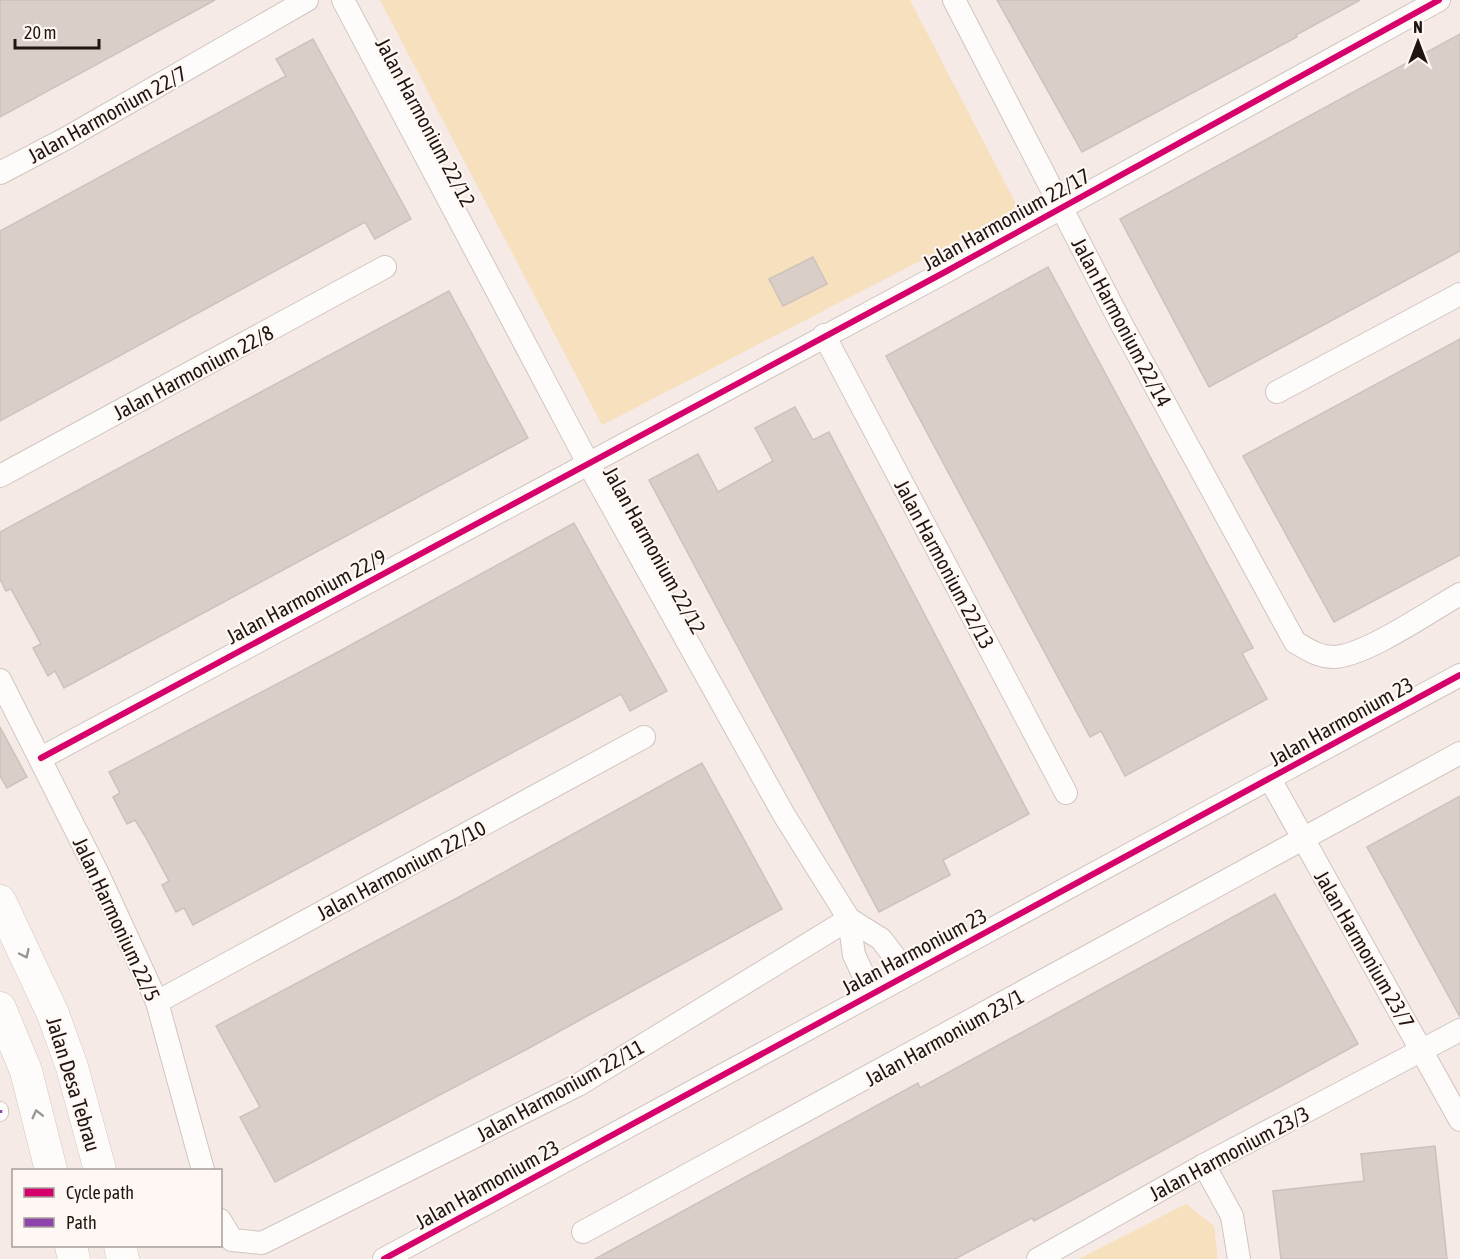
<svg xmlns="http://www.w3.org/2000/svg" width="1460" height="1259" font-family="'Asap Condensed',sans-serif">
	<rect width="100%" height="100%" fill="#f5eae5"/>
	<g fill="#f6e0be">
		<path d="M 380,0 L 910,0 L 1019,210 L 602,425 Z"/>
		<path d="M 1186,1204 L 1214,1226 L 1218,1259 L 1079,1259 Z"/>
	</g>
	<g fill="#d9cfc8" stroke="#ccc2bc" stroke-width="1.5">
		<path d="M 0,0 L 215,0 L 0,117 Z"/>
		<path d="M 997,0 L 1360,0 L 1296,35 L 1297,37 L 1082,152 Z"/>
		<path d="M 1460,34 L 1460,251 L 1209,387 L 1120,219 Z"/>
		<path d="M 313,39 L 411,219 L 375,239 L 365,222 L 0,421 L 0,231 L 286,76 L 276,59 Z"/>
		<path d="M 813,257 L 827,284 L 783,306 L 769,279 Z"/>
		<path d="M 1048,267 L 1253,648 L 1242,653 L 1267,699 L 1125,776 L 1101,731 L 1090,737 L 886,356 Z"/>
		<path d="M 449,291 L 528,438 L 64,688 L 55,671 L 48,676 L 33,648 L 41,644 L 11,589 L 6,591 L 0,579 L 0,532 Z"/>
		<path d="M 1460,339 L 1460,555 L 1334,622 L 1243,456 Z"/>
		<path d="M 795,407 L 813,440 L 829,432 L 1029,814 L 943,860 L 950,875 L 879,912 L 649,480 L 698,454 L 718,492 L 773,461 L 755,428 Z"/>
		<path d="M 574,523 L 667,691 L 630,711 L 621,694 L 193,925 L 184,908 L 176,912 L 162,885 L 169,881 L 145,836 L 135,820 L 127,824 L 113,797 L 120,793 L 109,772 L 338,652 Z"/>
		<path d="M 0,727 L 27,777 L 7,788 L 0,776 Z"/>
		<path d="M 702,763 L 782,909 L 529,1048 L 275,1182 L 240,1117 L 260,1107 L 216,1026 L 459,897 Z"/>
		<path d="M 1460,796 L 1460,1017 L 1367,847 Z"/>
		<path d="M 1275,894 L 1358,1044 L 1034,1221 L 1032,1218 L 955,1259 L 595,1259 L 918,1083 L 920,1088 Z"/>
		<path d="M 1435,1146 L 1447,1259 L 1281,1259 L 1273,1191 L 1364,1181 L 1361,1154 Z"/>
	</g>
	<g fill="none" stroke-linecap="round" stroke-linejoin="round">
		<g stroke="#d0c5c0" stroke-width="18">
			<path id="pedestrian" d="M 0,1110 L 0,1113"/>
		</g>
		<g stroke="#d0c5c0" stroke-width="24">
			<g id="minor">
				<path d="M 343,0 L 588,463 L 784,815 L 849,919 L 854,955 L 872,993"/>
				<path d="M 954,0 L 1122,325 L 1295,642 C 1307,649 1318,657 1333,657 C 1364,657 1430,611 1460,594"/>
				<path d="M 0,173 L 65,139 L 307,0"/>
				<path d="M 824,335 L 1066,793"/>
				<path d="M 1277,392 L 1460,294"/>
				<path d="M 0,476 L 385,267"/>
				<path d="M 0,680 L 99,876 L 157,1002 L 203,1170"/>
				<path d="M 41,758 L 945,272 L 1439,0"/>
				<path d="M 1270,779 L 1460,1120"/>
				<path d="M 849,919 L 881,939 L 907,973"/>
				<path d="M 157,1002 L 644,737"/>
				<path d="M 1204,1165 L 1232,1216 L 1239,1259"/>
				<path d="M 220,1220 L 232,1240 L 262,1243 L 578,1085 L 849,919"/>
				<path d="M 583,1232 L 1460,753"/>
				<path d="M 384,1259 L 1460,675"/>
				<path d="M 1038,1259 L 1204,1165 L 1460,1030"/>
			</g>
		</g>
		<g stroke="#d0c5c0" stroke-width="33">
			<g id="secondary">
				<path d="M 0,901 L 53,1014 L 72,1067 L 100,1170"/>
				<path d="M 0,1008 L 26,1071 L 51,1170"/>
				<path d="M 71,1246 L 74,1259"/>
				<path d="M 120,1246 L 123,1259"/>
			</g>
		</g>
		<use href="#pedestrian" stroke="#fefcfb" stroke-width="16"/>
		<use href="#minor" stroke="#fefcfb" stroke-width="22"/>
		<use href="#secondary" stroke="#fefcfb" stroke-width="32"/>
		<path stroke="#8e44ad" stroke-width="4.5" stroke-dasharray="9 4.5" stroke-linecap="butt" d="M 0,1110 L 0,1113"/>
		<g stroke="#fef7f4" stroke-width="10">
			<g id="cycleway">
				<path d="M 41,758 L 945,272 L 1439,0"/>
				<path d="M 384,1259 L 1460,675"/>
			</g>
		</g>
		<use href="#cycleway" stroke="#d6006c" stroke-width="6"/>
	</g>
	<defs><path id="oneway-chevron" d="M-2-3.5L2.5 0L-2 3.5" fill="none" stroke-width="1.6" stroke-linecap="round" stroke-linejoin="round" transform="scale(1.5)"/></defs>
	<g stroke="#9b9491">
		<use href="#oneway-chevron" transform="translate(25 954) rotate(65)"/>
		<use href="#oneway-chevron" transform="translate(37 1114) rotate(-104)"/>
	</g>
	<g text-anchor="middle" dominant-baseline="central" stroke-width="4.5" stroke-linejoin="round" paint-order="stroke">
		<g font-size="21" fill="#211510" stroke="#fef7f4">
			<text transform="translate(107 114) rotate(-29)">Jalan Harmonium 22/7</text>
			<text transform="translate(426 122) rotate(62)">Jalan Harmonium 22/12</text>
			<text transform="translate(1006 219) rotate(-29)">Jalan Harmonium 22/17</text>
			<text transform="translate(1122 322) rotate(62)">Jalan Harmonium 22/14</text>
			<text transform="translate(193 372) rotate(-28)">Jalan Harmonium 22/8</text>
			<text transform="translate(655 550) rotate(61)">Jalan Harmonium 22/12</text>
			<text transform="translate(945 564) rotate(62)">Jalan Harmonium 22/13</text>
			<text transform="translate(306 596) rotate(-28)">Jalan Harmonium 22/9</text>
			<text transform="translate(1341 721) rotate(-29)">Jalan Harmonium 23</text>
			<text transform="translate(401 870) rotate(-28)">Jalan Harmonium 22/10</text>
			<text transform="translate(117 919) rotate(65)">Jalan Harmonium 22/5</text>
			<text transform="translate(1365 949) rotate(60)">Jalan Harmonium 23/7</text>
			<text transform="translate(914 951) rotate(-28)">Jalan Harmonium 23</text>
			<text transform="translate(944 1037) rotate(-29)">Jalan Harmonium 23/1</text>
			<text transform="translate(74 1084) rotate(73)">Jalan Desa Tebrau</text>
			<text transform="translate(560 1090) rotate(-29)">Jalan Harmonium 22/11</text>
			<text transform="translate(1229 1153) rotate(-28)">Jalan Harmonium 23/3</text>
			<text transform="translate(487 1184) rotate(-29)">Jalan Harmonium 23</text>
		</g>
	</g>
	<rect x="12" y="1169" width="210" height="78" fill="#fef7f4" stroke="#a69d99" stroke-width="1.5"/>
	<rect x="24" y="1188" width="30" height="9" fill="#d6006c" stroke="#a69d99" stroke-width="1.5"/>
	<text x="66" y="1199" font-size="18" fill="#211510">Cycle path</text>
	<rect x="24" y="1218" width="30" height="9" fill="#8e44ad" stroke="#a69d99" stroke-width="1.5"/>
	<text x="66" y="1229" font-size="18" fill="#211510">Path</text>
	<g transform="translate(1418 42)" stroke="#fef7f4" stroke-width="4.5" paint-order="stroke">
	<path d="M0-4.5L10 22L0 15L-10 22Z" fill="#211510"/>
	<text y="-9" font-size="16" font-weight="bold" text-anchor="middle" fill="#211510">N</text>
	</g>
	<path d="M15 39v9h84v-9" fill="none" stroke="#211510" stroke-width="3"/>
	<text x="24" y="39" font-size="18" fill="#211510" stroke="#fef7f4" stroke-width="4.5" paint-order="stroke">20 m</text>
</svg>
